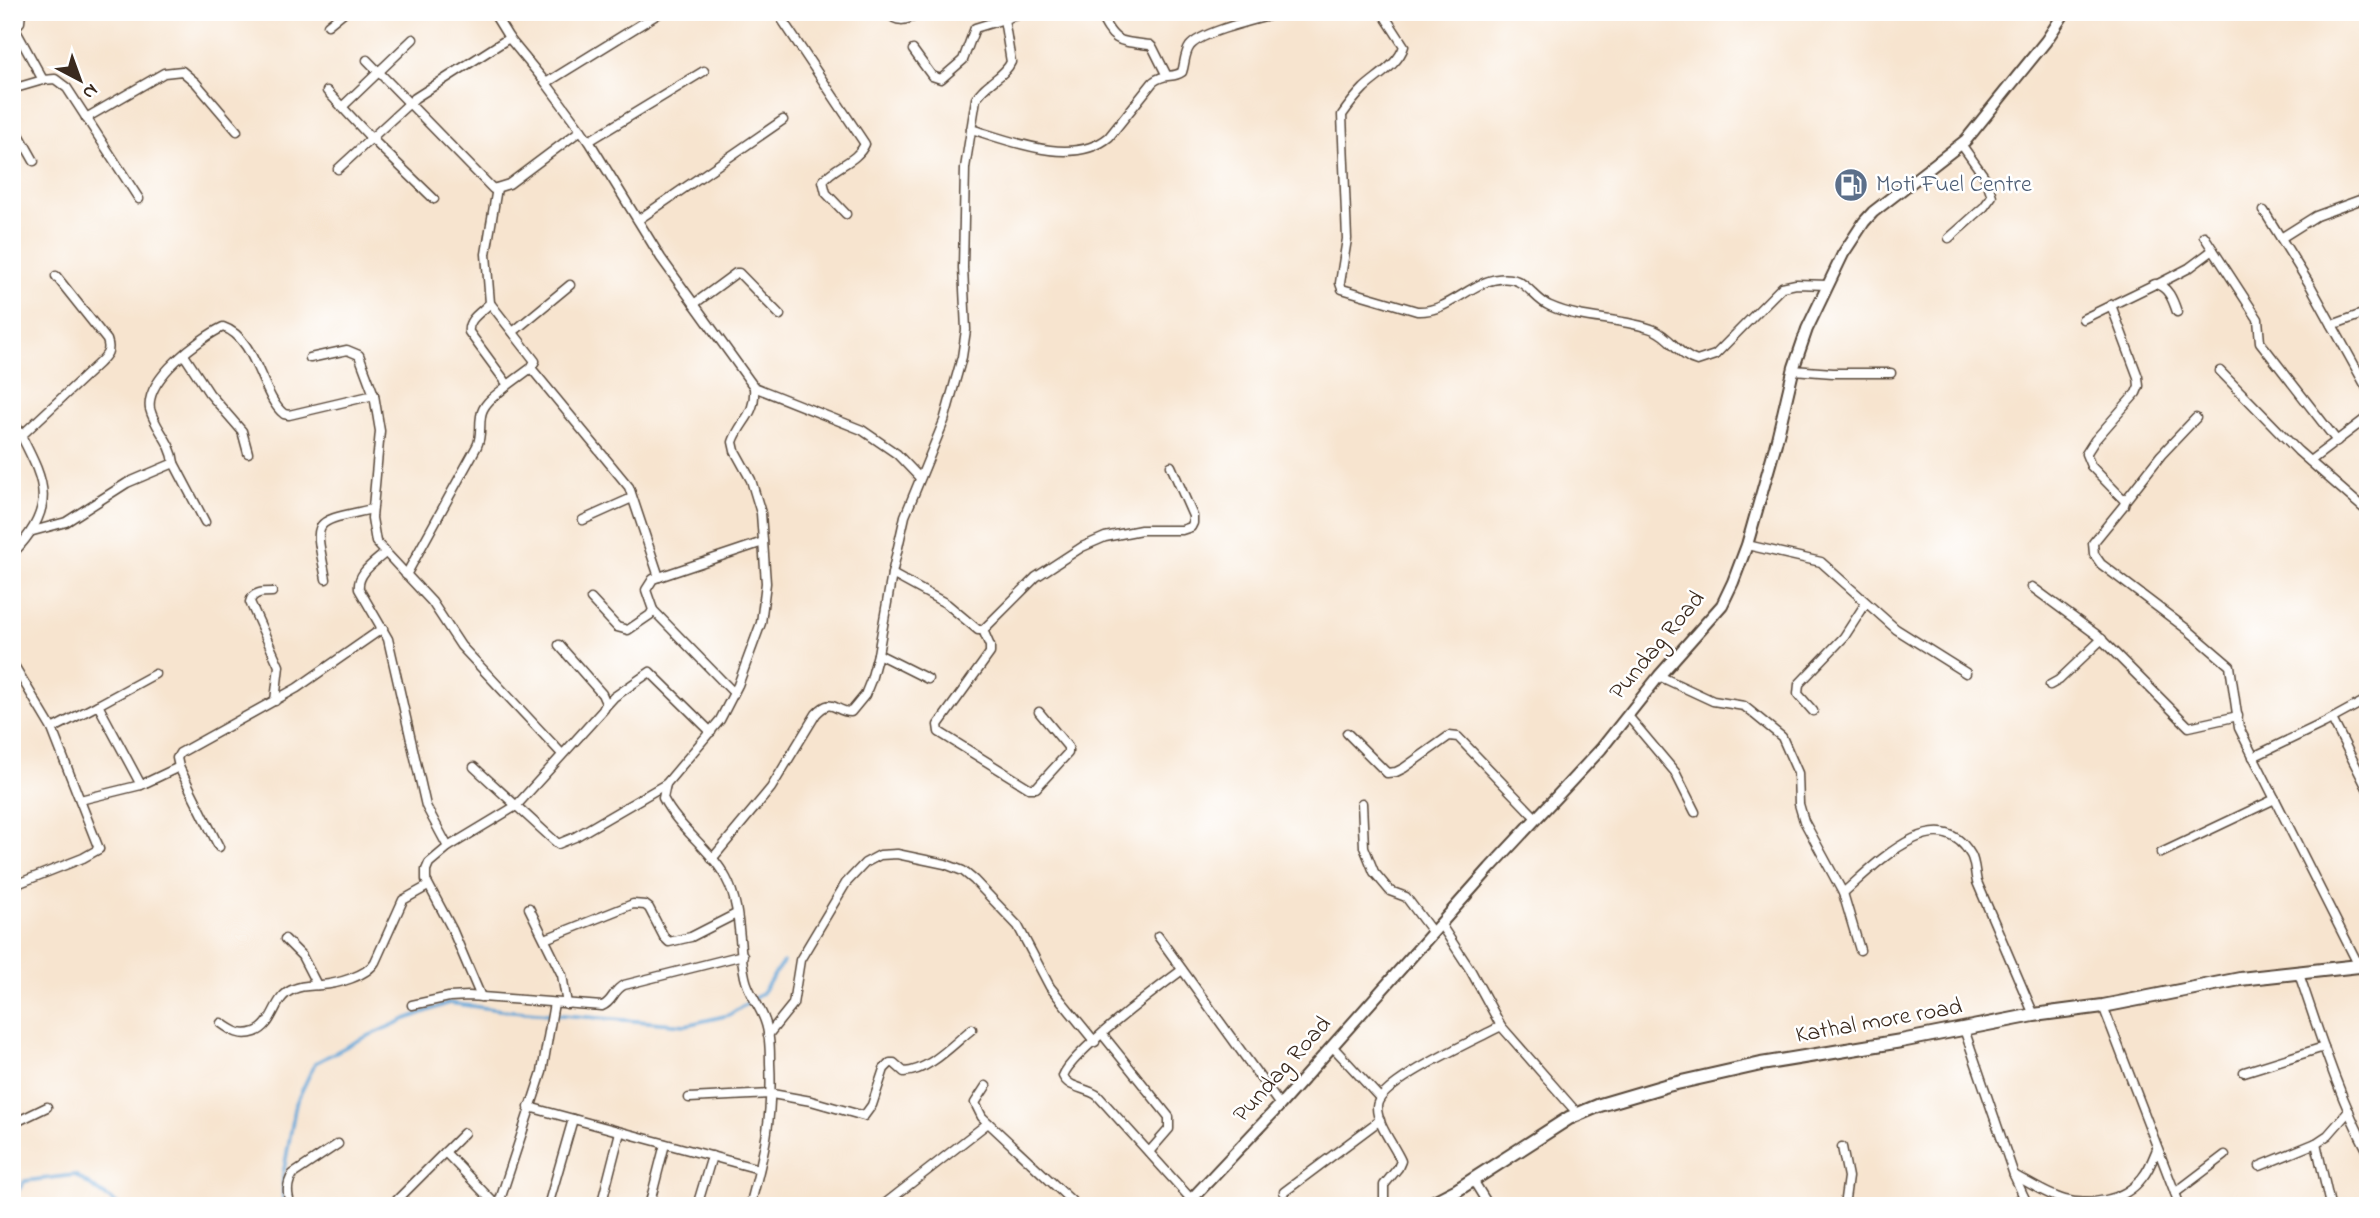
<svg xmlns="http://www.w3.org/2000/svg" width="2380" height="1218" font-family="'Indie Flower',sans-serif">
	<rect width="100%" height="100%" fill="#fff"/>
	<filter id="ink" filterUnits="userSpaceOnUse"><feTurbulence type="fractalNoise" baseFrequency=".0143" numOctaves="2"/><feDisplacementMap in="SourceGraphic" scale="14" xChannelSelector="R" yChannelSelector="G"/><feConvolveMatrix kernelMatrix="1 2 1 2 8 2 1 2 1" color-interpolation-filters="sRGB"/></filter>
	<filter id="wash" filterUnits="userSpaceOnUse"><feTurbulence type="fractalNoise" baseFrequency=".00686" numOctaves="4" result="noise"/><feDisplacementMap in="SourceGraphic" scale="28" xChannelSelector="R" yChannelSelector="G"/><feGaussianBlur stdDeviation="1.57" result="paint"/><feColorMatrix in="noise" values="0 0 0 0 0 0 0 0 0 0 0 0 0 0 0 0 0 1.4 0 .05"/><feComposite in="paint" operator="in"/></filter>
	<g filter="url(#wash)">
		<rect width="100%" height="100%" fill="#f7e4cf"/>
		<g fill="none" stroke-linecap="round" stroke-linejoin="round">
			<g stroke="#62a4d6" stroke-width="3.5">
				<path d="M 12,1199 L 25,1181 L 75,1175 L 120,1206"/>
				<path d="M 283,1206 L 283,1175 L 296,1103 L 315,1063 L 357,1041 L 406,1019 L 449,1003 L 501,1010 L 686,1025 L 729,1015 L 761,994 L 783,962"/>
			</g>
		</g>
	</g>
	<g filter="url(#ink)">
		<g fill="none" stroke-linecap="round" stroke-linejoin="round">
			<g stroke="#574639" stroke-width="11">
				<g id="minor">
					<path d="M 493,12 L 509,38 L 546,83 L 589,141 L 661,258 L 754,387 C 756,416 741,419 733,442 L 735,451 L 751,480 L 761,513 L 766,583 L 761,623 L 738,685 L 720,720 L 666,784 L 663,798 C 679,829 710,848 726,878 C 742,907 738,946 745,977 C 748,993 760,1006 765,1021 C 770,1034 770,1050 770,1063 C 773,1117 764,1155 750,1206"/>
					<path d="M 777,12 L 865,144 C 857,162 834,166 823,181 L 826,193 L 846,214"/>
					<path d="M 887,12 C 897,23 905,21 917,15"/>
					<path d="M 1099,12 C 1114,43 1117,41 1150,45 L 1153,48 L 1166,74"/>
					<path d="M 1382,12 L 1404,46 C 1399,64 1377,76 1364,88 C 1355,97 1349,105 1342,115 L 1347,239 L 1340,283 L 1342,289 L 1417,311 C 1453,313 1474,274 1511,279 C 1528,282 1535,300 1550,306 C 1583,321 1621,317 1654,330 C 1671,337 1679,356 1697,361 L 1715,355 L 1782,287 L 1796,284 L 1827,285"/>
					<path d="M 328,25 L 344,12"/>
					<path d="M 15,29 L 43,80 L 55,79 L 67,88 L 139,199"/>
					<path d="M 12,31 L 20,22 L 21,12"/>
					<path d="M 913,50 L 932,76 L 941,79 L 963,60 L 975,28 L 1027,12"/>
					<path d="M 367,60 L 493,189 L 509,184 L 581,130"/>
					<path d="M 546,83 L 661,12"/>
					<path d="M 12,89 L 43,80"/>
					<path d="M 327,91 L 371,138 L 434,199"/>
					<path d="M 342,107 L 413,39"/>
					<path d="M 86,118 L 164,73 L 182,71 L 196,83 L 237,131"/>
					<path d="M 12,122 L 34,161"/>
					<path d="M 971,129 C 1010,141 1073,167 1109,137 L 1153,82 C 1166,72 1172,79 1182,72 C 1185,64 1184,54 1190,46 C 1202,31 1262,18 1283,12"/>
					<path d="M 589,141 L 704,71"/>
					<path d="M 338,169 L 415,98 L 509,38"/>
					<path d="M 2264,211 L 2310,285 L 2368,390"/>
					<path d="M 638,220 L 783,120"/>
					<path d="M 2204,236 L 2258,319 L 2260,342 L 2337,441"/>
					<path d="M 1949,238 L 1984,207 L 1992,196 L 1986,179 L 1961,144"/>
					<path d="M 2281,238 L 2316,216 L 2368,197"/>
					<path d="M 2158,284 L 2189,268 L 2213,250"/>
					<path d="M 490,303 L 535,361 L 531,368 L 508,385"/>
					<path d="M 694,304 L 736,273 L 739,273 L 780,315"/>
					<path d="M 2111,305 L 2138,377 L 2139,386 L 2136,393 L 2095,440 L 2086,454 L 2091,466 L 2125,501 L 2124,505 L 2093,543 L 2094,554 L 2101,564 L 2188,630 L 2230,666 L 2239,728 L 2359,966"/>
					<path d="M 2083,319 L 2155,284 C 2168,286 2173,300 2177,312"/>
					<path d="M 2332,325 L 2368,312"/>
					<path d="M 513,332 L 570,285"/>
					<path d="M 184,355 L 209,393 L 242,431 L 248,453"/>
					<path d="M 310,358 L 347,350 L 359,355 L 374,395 L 380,431 L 372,518 L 376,542 L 432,602 L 461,646 L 562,754"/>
					<path d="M 531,368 L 629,487 L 659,577"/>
					<path d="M 1793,370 L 1833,373 L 1891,373"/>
					<path d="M 2220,371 L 2298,451 L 2368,512"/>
					<path d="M 754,387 L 862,430 L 897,454 L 920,478"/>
					<path d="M 12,417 C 39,474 65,501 12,554"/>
					<path d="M 21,436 L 99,363 C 107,355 111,351 107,340 L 56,276"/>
					<path d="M 2310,461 L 2368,417"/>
					<path d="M 174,463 C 172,442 155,429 150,409 C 145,379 200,338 223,327 C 257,338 261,396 284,414 L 289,415 L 374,395"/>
					<path d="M 2125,501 L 2161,455 L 2196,418"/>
					<path d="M 583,520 L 632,498"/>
					<path d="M 33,531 L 66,522 L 127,483 L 174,463 L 205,522"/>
					<path d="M 1747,545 L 1821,562 L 1896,629 L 1966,673"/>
					<path d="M 385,553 C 374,563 357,573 359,589 L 388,639 L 426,806 L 448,847"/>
					<path d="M 892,574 L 947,604 L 978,630 L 983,630 L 1036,577 L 1082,547 L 1105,537 L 1141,530 L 1182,530 L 1191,527 L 1193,523 L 1193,516 L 1171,466"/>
					<path d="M 406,575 L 477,446 C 482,435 479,427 481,416 C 483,402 498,394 508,385 L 469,332 C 467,319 482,312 490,303 L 486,254 L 497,188"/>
					<path d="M 326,579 C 314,517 310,523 372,509"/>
					<path d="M 2032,587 L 2097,635 L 2189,727 L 2238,716"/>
					<path d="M 272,592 C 263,592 252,592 250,602 L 279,666 L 275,701"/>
					<path d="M 591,599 L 617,627 L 628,630 L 650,615 L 653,610 L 646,590 L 653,579 L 763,542"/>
					<path d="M 653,610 L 734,693"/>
					<path d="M 983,630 L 990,646 L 990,653 L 938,725 L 939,732 L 1029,788 L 1036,788 L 1068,753 L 1068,747 L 1039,712"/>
					<path d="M 878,654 L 928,679"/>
					<path d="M 12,662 L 52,729 L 98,705 L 141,785 L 179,767"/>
					<path d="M 1659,676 L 1713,701 L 1744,706 L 1782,737 L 1798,773 L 1799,804 L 1804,821 L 1843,893 L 1860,950"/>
					<path d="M 2050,685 L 2059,680 L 2102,639"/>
					<path d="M 98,705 L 155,674"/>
					<path d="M 604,708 L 614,697 L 650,672 L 711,732"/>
					<path d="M 1813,711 L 1798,694 L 1799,684 L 1844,637 L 1866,603"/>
					<path d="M 1628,716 L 1675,772 L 1695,812"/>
					<path d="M 2332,719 L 2368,790"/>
					<path d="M 1347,733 L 1387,773 L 1396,772 L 1404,768 L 1449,736 L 1458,737 L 1537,819"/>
					<path d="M 2253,757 L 2324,723 L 2368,699"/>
					<path d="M 474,767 L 558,844 L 575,837 L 666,784"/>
					<path d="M 80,800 L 141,785"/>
					<path d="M 1362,803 L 1364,847 L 1374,872 L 1390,891 L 1406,897 L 1433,933"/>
					<path d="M 219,847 L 179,767 L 177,758 L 180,753 L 297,688 L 383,628"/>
					<path d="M 2161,853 L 2275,799"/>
					<path d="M 712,859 L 771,788 L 816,714 C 833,696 834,712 851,712 L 865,695 L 871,680 L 878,654 L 892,574 L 905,516 L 944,421 L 962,357 L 966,330 L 963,268 L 965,168 L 976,99 C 984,83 1004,78 1011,62 L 1004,19"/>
					<path d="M 12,886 L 83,858 L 99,849 L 52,729"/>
					<path d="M 1843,893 C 1872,868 1938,797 1971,855 C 1975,862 1975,874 1977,882 L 2034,1015"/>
					<path d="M 529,908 L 562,975 L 567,1004"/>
					<path d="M 1441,925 L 1471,971 L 1501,1026 L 1578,1114"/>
					<path d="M 1158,936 L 1280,1105"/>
					<path d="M 285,939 L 302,956 L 317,985"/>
					<path d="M 545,939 L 633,904 L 645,905 L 649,908 L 664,937 L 669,942 L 691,937 L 736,914"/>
					<path d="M 1182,970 C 1159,987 1071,1053 1063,1076 C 1069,1089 1086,1087 1098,1096 L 1191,1199"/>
					<path d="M 2298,971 C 2319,1032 2338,1095 2368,1152"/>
					<path d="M 481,997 L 452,929 L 426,880 L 426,870 L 429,863 L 448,847 L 516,806 L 604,709 L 606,703 L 602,694 L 559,645"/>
					<path d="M 412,1005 L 449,997 L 469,996 L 602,1006 C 613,1002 613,990 624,985 L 743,955"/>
					<path d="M 2103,1006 L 2180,1206"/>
					<path d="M 221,1023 C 232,1031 241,1037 255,1032 C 275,1025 273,996 294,989 C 303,985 312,986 321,985 C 337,984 367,976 375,962 L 403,900 L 428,886"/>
					<path d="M 1964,1029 L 2014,1175 L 2028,1206"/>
					<path d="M 768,1035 L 793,1004 L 800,960 L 846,883 L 865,863 L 880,855 L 897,854 L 945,864 L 963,871 L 974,880 L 1018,926 L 1050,987 L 1095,1042"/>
					<path d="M 1103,1035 L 1169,1117 L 1169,1129 L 1149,1152"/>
					<path d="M 1332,1046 L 1380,1098"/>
					<path d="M 2244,1072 L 2324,1047"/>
					<path d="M 986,1086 L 975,1103 L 982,1117 L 1077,1206"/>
					<path d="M 689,1098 L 772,1094 L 811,1101 L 864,1116 L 872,1105 L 884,1069 L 890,1063 L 894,1063 L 904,1072 C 929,1071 953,1044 972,1029"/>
					<path d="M 529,1107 L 759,1169"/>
					<path d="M 12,1124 L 47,1107"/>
					<path d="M 2316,1143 L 2330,1205"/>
					<path d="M 1842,1147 L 1848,1177 L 1844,1206"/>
					<path d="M 445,1152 L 497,1206"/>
					<path d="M 2260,1166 L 2316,1143 L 2328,1135 L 2349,1111"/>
					<path d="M 2014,1175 C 2048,1193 2066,1209 2106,1200 C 2120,1197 2133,1190 2142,1178 C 2149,1170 2153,1159 2157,1149"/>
					<path d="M 1473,1180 L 1489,1206"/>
					<path d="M 1284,1192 L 1380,1120"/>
					<path d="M 2175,1193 L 2225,1155"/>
					<path d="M 291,1206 C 287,1194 286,1185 293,1174 L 338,1144"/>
					<path d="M 391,1206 L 464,1133"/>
					<path d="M 498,1206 L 542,1072 L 554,1003"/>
					<path d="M 548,1206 L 573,1119"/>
					<path d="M 601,1206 L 620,1132"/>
					<path d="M 649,1206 L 665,1144"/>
					<path d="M 697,1206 L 712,1156"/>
					<path d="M 882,1206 L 988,1123"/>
					<path d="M 1384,1206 L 1384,1185 L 1398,1168 L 1401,1161 C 1394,1145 1377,1125 1377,1107 C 1376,1083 1480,1038 1501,1026"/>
					<path d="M 2007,1206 L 2024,1197"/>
				</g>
			</g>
			<g stroke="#574639" stroke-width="14">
				<path id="tertiary" d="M 1185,1206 L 1280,1105 L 1490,868 L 1601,749 L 1659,676 L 1722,605 L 1733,582 L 1747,545 L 1776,443 L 1794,367 L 1807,329 L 1843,254 L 1864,222 L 1873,212 L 1966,140 L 2046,41 L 2065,12"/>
			</g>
			<g stroke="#574639" stroke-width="16">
				<path id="secondary" d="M 1426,1206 L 1457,1190 L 1569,1118 L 1600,1105 L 1668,1085 L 1761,1064 L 1901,1041 L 2034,1015 L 2103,1006 L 2240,979 L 2368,965"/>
			</g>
			<use href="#minor" stroke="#fff" stroke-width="8"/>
			<use href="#tertiary" stroke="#fff" stroke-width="10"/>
			<use href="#secondary" stroke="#fff" stroke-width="12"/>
		</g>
	</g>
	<defs>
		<g id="fuel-disc" transform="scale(1.75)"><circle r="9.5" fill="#5c6f8a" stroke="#fff"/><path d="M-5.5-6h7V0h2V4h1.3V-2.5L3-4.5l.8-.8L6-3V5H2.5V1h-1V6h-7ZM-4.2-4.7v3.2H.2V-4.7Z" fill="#fff"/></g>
	</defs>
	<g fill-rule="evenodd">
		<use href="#fuel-disc" x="1851" y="185"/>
	</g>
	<g text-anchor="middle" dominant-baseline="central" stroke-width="5" stroke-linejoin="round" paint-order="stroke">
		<g font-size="24" fill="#4e5e75" stroke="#fff" text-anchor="start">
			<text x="1876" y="185">Moti Fuel Centre</text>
		</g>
		<g font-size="24" fill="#3b2a1e" stroke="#fff">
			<text transform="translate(1658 646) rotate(-50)">Pundag Road</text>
			<text transform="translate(1879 1022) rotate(-10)">Kathal more road</text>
			<text transform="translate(1283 1070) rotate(-48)">Pundag Road</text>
		</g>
	</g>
	<rect width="2380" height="1218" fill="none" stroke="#fff" stroke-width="42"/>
	<g transform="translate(80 80) rotate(139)" stroke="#ffffff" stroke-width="5" paint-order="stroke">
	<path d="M0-5L12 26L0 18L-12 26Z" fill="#3b2a1e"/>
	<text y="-10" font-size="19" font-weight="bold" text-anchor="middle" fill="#3b2a1e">N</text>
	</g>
</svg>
